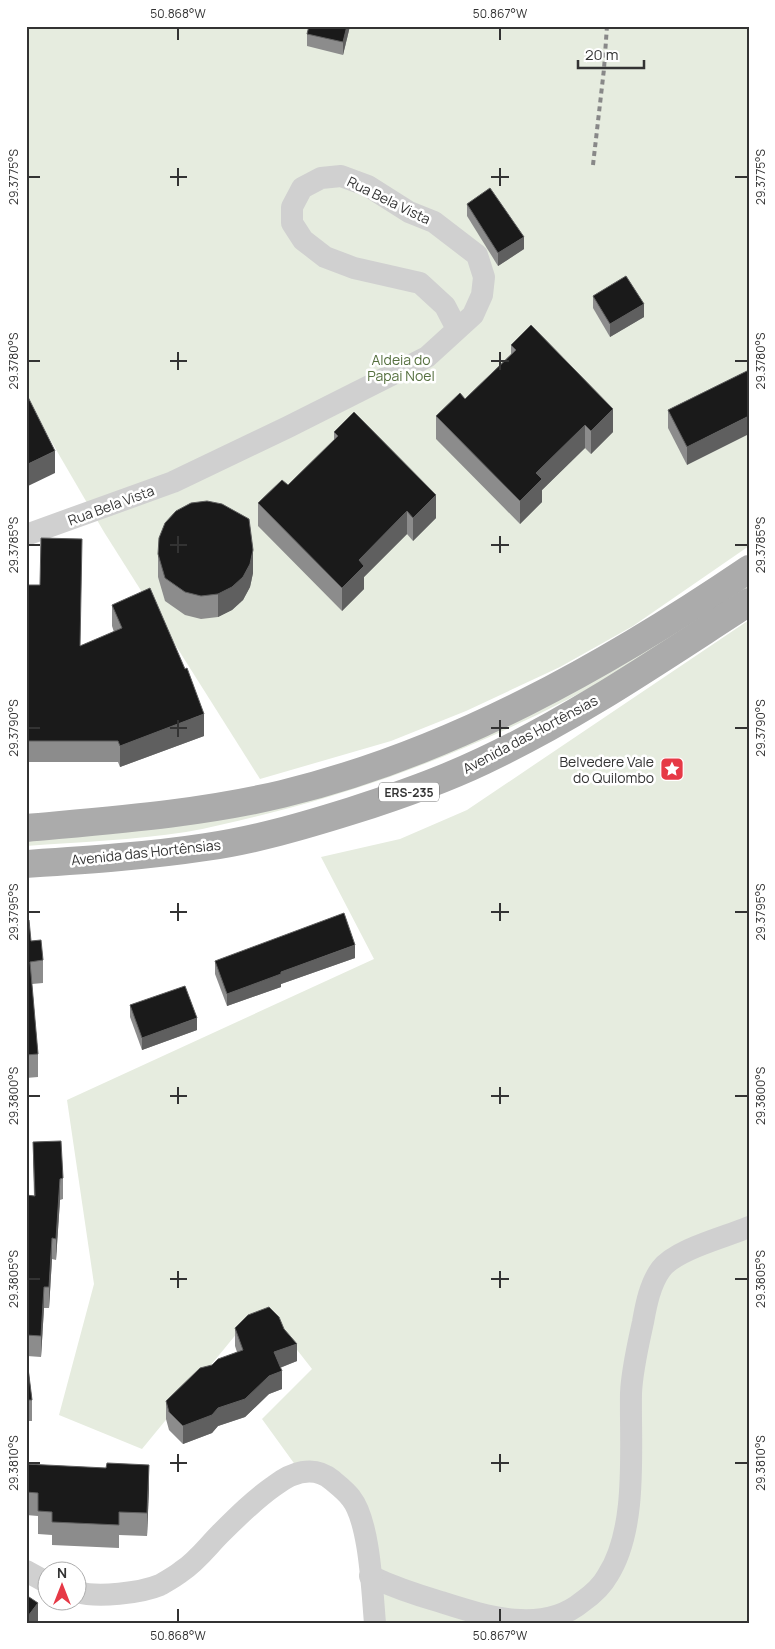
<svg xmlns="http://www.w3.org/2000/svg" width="775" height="1649" font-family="Manrope,sans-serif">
	<rect width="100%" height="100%" fill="#fff"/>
	<g fill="#e6ecdf">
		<path d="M 26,26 L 749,26 L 749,546 L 633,626 L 560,667 L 466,711 L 391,741 L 260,779 L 104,532 L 26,398 Z"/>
		<path d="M 749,579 L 749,588 C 710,615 669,644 628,667 C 515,731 395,782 270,813 C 242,820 214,827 186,832 C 133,840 80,842 26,846 L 26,840 L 118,833 L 186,825 L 306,799 Z"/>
		<path d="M 749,620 L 749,1623 L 382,1623 L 370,1520 L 296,1466 L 262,1419 L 312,1369 L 273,1319 L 238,1332 L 142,1449 L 59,1415 L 94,1284 L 67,1100 L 374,959 L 321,857 L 400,839 L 467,810 Z"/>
	</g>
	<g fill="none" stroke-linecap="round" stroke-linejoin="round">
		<g stroke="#d0d0d0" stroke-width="22">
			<path d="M 26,535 L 173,482 L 288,427 L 427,357 L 473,315 L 482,295 L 484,277 L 477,255 L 434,222 L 409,212 L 368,186 L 341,176 L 321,178 L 302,188 L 292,207 L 292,223 L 303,240 L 325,257 L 354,268 L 420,283 L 445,306 L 457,329"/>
			<path d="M 26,1571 L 48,1583"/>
			<path d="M 370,1576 C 393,1587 417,1595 441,1602 C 485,1616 542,1635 582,1602 C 592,1595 602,1586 608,1575 C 638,1528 630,1448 631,1393 C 632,1370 638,1345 643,1322 C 646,1305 650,1284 661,1269 C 676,1249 726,1237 749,1227"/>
			<path d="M 78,1592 C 97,1598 141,1593 160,1585 C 167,1581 176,1576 182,1571 C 197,1561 208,1546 220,1534 C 237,1517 254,1500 274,1486 C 291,1473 313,1464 332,1480 C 338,1485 346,1491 351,1498 C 370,1522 372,1591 375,1623"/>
		</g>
		<g stroke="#ababab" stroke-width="28">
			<path d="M 26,828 C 112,820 198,814 282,794 C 451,753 606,666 749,569"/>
			<path d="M 26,864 C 86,860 147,856 206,847 C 255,840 303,826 351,811 C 395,797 441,781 483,761 C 577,717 662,658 749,602"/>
		</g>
		<path stroke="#888" stroke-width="4" stroke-dasharray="5 4" stroke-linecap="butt" d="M 593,165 L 604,69 L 607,26"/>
	</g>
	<g fill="#8c8c8c">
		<path d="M 309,26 L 350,26 L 343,55 L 307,46 L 307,34 Z"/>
		<path d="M 467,204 L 524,249 L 498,266 L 467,216 Z"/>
		<path d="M 593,296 L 644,317 L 610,337 L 593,308 Z"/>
		<path d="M 511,345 L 613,432 L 591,454 L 585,448 L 542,490 L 542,502 L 520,524 L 436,439 L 436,416 L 465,399 L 511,354 Z"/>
		<path d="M 749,370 L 687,465 L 668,428 L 668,410 Z"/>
		<path d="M 334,432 L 436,518 L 413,541 L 407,534 L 364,577 L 364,589 L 342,611 L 258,526 L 258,503 L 288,485 L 334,441 Z"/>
		<path d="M 158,554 L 253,573 L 250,587 L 243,600 L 232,610 L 218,617 L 201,619 L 185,615 L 165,601 L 158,577 Z"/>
		<path d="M 26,585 L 80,646 L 114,632 L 112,626 L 112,605 L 204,736 L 120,767 L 118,762 L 26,762 Z"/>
		<path d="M 26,920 L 31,941 L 43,960 L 43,983 L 32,984 L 38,1054 L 38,1077 L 26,1078 Z"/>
		<path d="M 355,958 L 281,984 L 281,987 L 227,1006 L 215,974 L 215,961 Z"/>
		<path d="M 130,1005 L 197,1030 L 142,1050 L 130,1017 Z"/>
		<path d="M 33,1142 L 63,1178 L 63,1199 L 60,1200 L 56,1260 L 52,1259 L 49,1308 L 44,1308 L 41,1357 L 27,1356 L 32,1400 L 32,1421 L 26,1421 L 26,1195 L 34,1196 L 33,1163 Z"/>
		<path d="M 235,1328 L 284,1329 L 297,1361 L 280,1368 L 282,1389 L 269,1394 L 245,1417 L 218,1426 L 212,1433 L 183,1444 L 169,1430 L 166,1419 L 166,1401 L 212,1365 L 237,1352 L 235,1346 Z"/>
		<path d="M 26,1464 L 149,1488 L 147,1536 L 119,1535 L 119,1548 L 52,1545 L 52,1535 L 38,1534 L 38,1516 L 26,1515 Z"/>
	</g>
	<g fill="#5f5f5f">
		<path d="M 347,26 L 350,26 L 343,55 L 343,42 Z"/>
		<path d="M 524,237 L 524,249 L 498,266 L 498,253 Z"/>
		<path d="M 644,304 L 644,317 L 610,337 L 610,324 Z"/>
		<path d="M 613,409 L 613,432 L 591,454 L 591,431 Z"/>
		<path d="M 749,416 L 749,434 L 687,465 L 687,447 Z"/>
		<path d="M 585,425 L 585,448 L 542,490 L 542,502 L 520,524 L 520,501 L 536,473 Z"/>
		<path d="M 55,451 L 55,473 L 26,487 L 26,465 Z"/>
		<path d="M 436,495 L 436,518 L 413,541 L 413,518 Z"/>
		<path d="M 407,511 L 407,534 L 364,577 L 364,589 L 342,611 L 342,588 L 359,560 Z"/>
		<path d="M 253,550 L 253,573 L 250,587 L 243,600 L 232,610 L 218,617 L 218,594 Z"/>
		<path d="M 204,714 L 204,736 L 120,767 L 120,746 Z"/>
		<path d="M 355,945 L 355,958 L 281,984 L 281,987 L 227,1006 L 227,994 L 281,972 Z"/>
		<path d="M 197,1018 L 197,1030 L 142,1050 L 142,1038 Z"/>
		<path d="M 60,1179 L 60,1200 L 56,1260 L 56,1239 Z"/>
		<path d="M 52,1238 L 52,1259 L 49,1308 L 49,1287 Z"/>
		<path d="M 44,1287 L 44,1308 L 41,1357 L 41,1336 Z"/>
		<path d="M 297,1344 L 297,1361 L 274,1370 L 274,1352 Z"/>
		<path d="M 282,1371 L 282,1389 L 269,1394 L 245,1417 L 218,1426 L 212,1433 L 183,1444 L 183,1426 L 218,1408 L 269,1376 Z"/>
		<path d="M 149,1465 L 149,1488 L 147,1536 L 147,1513 Z"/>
		<path d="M 38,1603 L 38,1623 L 26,1623 L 26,1617 Z"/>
	</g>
	<g fill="#1a1a1a" stroke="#5f5f5f">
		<path d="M 309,26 L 347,26 L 343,42 L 307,34 Z"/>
		<path d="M 490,188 L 524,237 L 498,253 L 467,204 Z"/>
		<path d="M 626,276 L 644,304 L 610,324 L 593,296 Z"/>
		<path d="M 531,325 L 613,409 L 591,431 L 585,425 L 536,473 L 542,479 L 520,501 L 436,416 L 460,393 L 465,399 L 516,350 L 511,345 Z"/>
		<path d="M 749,370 L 749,416 L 687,447 L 668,410 Z"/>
		<path d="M 26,393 L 55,451 L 26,465 Z"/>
		<path d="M 354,412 L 436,495 L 413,518 L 407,511 L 359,560 L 364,566 L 342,588 L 258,503 L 282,480 L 288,485 L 338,436 L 334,432 Z"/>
		<path d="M 207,501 L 222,504 L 249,519 L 253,550 L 250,564 L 243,577 L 232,587 L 218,594 L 201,596 L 185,592 L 165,578 L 158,554 L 159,538 L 165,523 L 176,511 L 191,503 Z"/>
		<path d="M 41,538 L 82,539 L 80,646 L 122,628 L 112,605 L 150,588 L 185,669 L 187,668 L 204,714 L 120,746 L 118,741 L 26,741 L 26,585 L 40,585 Z"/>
		<path d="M 344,913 L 355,945 L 281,972 L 281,974 L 227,994 L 215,961 Z"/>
		<path d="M 26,920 L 29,920 L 31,941 L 41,940 L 43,960 L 30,962 L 38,1054 L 26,1055 Z"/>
		<path d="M 185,986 L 197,1018 L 142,1038 L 130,1005 Z"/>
		<path d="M 61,1141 L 63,1178 L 60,1179 L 56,1239 L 52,1238 L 49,1287 L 44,1287 L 41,1336 L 26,1335 L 26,1195 L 35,1196 L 33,1142 Z"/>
		<path d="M 269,1307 L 279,1317 L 284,1329 L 297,1344 L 274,1352 L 282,1371 L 269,1376 L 245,1399 L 218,1408 L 212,1415 L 183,1426 L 169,1412 L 166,1401 L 200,1368 L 212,1365 L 218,1359 L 243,1350 L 235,1328 L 248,1315 Z"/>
		<path d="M 26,1352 L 32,1400 L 26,1400 Z"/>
		<path d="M 107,1463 L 149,1465 L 147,1513 L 119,1512 L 119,1525 L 52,1522 L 52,1512 L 38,1511 L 38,1493 L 26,1492 L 26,1464 L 106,1468 Z"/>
		<path d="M 26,1595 L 38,1603 L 28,1616 L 26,1617 Z"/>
	</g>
	<path fill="none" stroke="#333" stroke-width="2" d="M 178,28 L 178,40M 500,28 L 500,40M 178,168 L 178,186M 500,168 L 500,186M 28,177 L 40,177M 170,177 L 187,177M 491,177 L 509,177M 735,177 L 748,177M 178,352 L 178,370M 500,352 L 500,370M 28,361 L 40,361M 170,361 L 187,361M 491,361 L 509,361M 735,361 L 748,361M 178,536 L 178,553M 500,536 L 500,553M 28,545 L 40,545M 170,545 L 187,545M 491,545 L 509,545M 735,545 L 748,545M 178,720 L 178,737M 500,720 L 500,737M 28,728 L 40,728M 170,728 L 187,728M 491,728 L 509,728M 735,728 L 748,728M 178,903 L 178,921M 500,903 L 500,921M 28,912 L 40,912M 170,912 L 187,912M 491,912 L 509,912M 735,912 L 748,912M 178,1087 L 178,1104M 500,1087 L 500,1104M 28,1096 L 40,1096M 170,1096 L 187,1096M 491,1096 L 509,1096M 735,1096 L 748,1096M 178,1271 L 178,1288M 500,1271 L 500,1288M 28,1279 L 40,1279M 170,1279 L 187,1279M 491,1279 L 509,1279M 735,1279 L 748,1279M 178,1454 L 178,1472M 500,1454 L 500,1472M 28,1463 L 40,1463M 170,1463 L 187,1463M 491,1463 L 509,1463M 735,1463 L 748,1463M 178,1609 L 178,1622M 500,1609 L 500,1622"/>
	<defs>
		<g id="sight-square" transform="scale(1.25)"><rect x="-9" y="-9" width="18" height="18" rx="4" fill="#e63946" stroke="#fff"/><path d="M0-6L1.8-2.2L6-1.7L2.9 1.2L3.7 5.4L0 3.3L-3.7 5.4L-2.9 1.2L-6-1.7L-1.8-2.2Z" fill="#fff"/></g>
	</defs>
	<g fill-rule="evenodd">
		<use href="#sight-square" x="672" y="769"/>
	</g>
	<g text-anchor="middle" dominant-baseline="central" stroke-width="5" stroke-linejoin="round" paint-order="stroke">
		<rect fill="#fff" stroke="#707070" stroke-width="1" x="379" y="782.5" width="60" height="19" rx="4"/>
		<g font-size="12" font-weight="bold" fill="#333">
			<text x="409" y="792">ERS-235</text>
		</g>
		<g font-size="14" fill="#333" stroke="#fff">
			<text transform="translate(389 200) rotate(26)">Rua Bela Vista</text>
			<text transform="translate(111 505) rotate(-20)">Rua Bela Vista</text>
			<text transform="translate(530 734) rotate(-28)">Avenida das Hortênsias</text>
			<text transform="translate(146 852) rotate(-6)">Avenida das Hortênsias</text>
		</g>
		<g font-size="14" fill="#56703f" stroke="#fff">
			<text x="401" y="359">Aldeia do<tspan x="401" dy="16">Papai Noel</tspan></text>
		</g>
		<g font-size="14" fill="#333" stroke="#fff" text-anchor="end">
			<text x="654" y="761">Belvedere Vale<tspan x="654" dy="16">do Quilombo</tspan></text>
		</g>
	</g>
	<rect width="775" height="1649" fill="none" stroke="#ffffff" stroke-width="55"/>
	<g transform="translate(62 1586)"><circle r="24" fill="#ffffff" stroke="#adadad"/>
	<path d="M0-4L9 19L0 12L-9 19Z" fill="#e63946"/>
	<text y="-8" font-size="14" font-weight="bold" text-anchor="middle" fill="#333333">N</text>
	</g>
	<path d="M578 60v8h66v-8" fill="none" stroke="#333333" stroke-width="2.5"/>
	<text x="585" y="60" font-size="15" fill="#333333" stroke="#ffffff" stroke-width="4" paint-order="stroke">20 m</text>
	<rect x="28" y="28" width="720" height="1594" fill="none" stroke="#333" stroke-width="2"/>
	<g font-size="12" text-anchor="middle" fill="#333">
		<text x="178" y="18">50.868°W</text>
		<text x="500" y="18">50.867°W</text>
		<text transform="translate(14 177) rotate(-90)" y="4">29.3775°S</text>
		<text transform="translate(761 177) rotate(-90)" y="4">29.3775°S</text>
		<text transform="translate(14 361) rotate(-90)" y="4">29.3780°S</text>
		<text transform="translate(761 361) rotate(-90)" y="4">29.3780°S</text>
		<text transform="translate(14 545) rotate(-90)" y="4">29.3785°S</text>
		<text transform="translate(761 545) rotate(-90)" y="4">29.3785°S</text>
		<text transform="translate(14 728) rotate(-90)" y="4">29.3790°S</text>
		<text transform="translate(761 728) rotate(-90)" y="4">29.3790°S</text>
		<text transform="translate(14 912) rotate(-90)" y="4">29.3795°S</text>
		<text transform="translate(761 912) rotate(-90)" y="4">29.3795°S</text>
		<text transform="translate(14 1096) rotate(-90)" y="4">29.3800°S</text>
		<text transform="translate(761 1096) rotate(-90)" y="4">29.3800°S</text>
		<text transform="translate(14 1279) rotate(-90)" y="4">29.3805°S</text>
		<text transform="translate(761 1279) rotate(-90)" y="4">29.3805°S</text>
		<text transform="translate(14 1463) rotate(-90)" y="4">29.3810°S</text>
		<text transform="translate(761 1463) rotate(-90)" y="4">29.3810°S</text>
		<text x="178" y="1640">50.868°W</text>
		<text x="500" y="1640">50.867°W</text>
	</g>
</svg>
